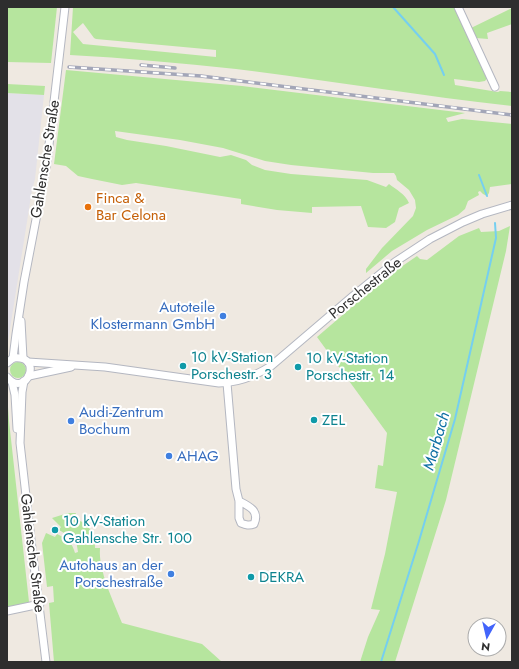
<svg xmlns="http://www.w3.org/2000/svg" width="519" height="669" font-family="Jost,sans-serif">
	<rect width="100%" height="100%" fill="#efe9e1"/>
	<path fill="#e3e1e8" d="M 7,93 L 44,95 L 35,179 L 32,190 L 7,348 Z"/>
	<g fill="#b6e59e" fill-rule="evenodd">
		<path d="M 7,7 L 57,7 L 51,63 L 7,62 Z"/>
		<path d="M 73,7 L 454,7 L 488,77 L 485,81 L 479,82 L 454,79 L 455,85 L 498,92 L 500,91 L 512,92 L 512,106 C 420,96 328,80 236,69 C 181,63 125,58 70,55 ZM 83,23 L 94,38 L 96,39 L 216,50 L 216,57 L 83,44 L 73,32 Z"/>
		<path d="M 512,8 L 512,24 L 487,33 L 488,39 L 476,38 L 471,28 Z"/>
		<path d="M 66,70 L 242,86 L 465,113 L 446,118 L 448,122 L 462,119 L 512,124 L 512,184 L 490,187 L 489,193 L 487,196 L 483,194 L 480,191 L 478,192 L 479,195 L 468,201 L 465,209 L 458,215 L 427,230 L 392,251 L 366,273 L 366,269 L 382,248 L 413,216 L 416,208 L 415,200 L 409,190 L 397,180 L 396,176 L 394,173 L 373,173 L 291,165 L 265,161 L 223,148 L 180,140 L 115,131 L 116,137 L 127,140 L 166,146 L 220,157 L 231,155 L 246,160 L 252,165 L 265,170 L 291,174 L 367,180 L 386,187 L 389,184 C 397,190 405,194 409,203 L 399,208 L 395,222 L 386,228 L 368,227 L 361,206 L 312,207 L 312,213 L 277,210 L 241,204 L 241,199 L 136,183 L 122,185 L 92,179 L 78,176 L 66,166 L 54,164 Z"/>
		<path d="M 7,84 L 45,86 L 44,95 L 7,93 Z"/>
		<path d="M 510,226 L 506,251 L 446,500 L 395,662 L 360,662 L 368,637 L 380,610 L 371,609 L 385,554 L 397,492 L 375,488 L 378,465 L 383,466 L 387,433 L 317,337 L 388,276 L 417,256 L 420,259 L 427,260 L 459,236 L 479,228 L 481,232 L 499,231 Z"/>
		<circle cx="18" cy="370" r="8"/>
		<path d="M 7,393 L 9,421 L 29,602 L 7,608 Z"/>
		<path d="M 68,513 L 76,513 L 74,518 C 88,523 96,533 95,548 L 100,548 C 98,571 114,602 122,623 L 202,644 L 222,662 L 54,662 L 49,603 L 54,602 L 53,586 L 47,587 L 42,543 L 46,533 L 55,537 L 57,534 C 67,539 72,542 75,553 L 78,552 L 76,540 L 59,530 L 61,527 L 52,518 Z"/>
	</g>
	<g fill="none" stroke-linecap="round" stroke-linejoin="round">
		<g stroke="#75cff0" stroke-width="2">
			<path d="M 393,7 L 435,54 L 444,75"/>
			<path d="M 479,175 L 487,196"/>
			<path d="M 381,662 L 419,541 L 455,419 L 496,238 L 495,223"/>
		</g>
		<g stroke="#b4b7c1" stroke-width="9">
			<g id="minor">
				<path d="M 458,7 L 495,87"/>
				<path d="M 21,321 L 23,358"/>
				<path d="M 13,358 L 16,334 L 24,282 L 47,162 L 65,7"/>
				<path d="M 28,362 L 105,367 L 219,383 C 239,383 255,376 271,366 L 353,296 L 395,262 L 430,239 L 463,222 L 482,214 L 512,205"/>
				<path d="M 7,363 L 13,358 C 45,354 26,400 7,377"/>
				<path d="M 29,376 L 71,367"/>
				<path d="M 24,381 L 22,392 L 20,443 L 33,557 L 46,662"/>
				<path d="M 12,382 L 15,395 L 17,429"/>
				<path d="M 227,383 L 236,489 L 239,501 L 239,518 L 241,523 C 246,525 249,526 254,524 C 260,511 249,506 239,501"/>
				<path d="M 7,611 L 40,604"/>
			</g>
		</g>
		<use href="#minor" stroke="#fff" stroke-width="7"/>
		<g stroke="#a3a6b8" stroke-width="3.5">
			<g id="rail">
				<path d="M 141,65 L 175,68"/>
				<path d="M 69,67 L 201,76 L 512,115"/>
			</g>
		</g>
		<use href="#rail" stroke="#fff" stroke-width="2" stroke-dasharray="6" stroke-linecap="butt"/>
	</g>
	<circle fill="#e8710a" stroke="#fff" stroke-width="1.5" cx="88" cy="207" r="4"/>
	<g fill="#3f7fe0" stroke="#fff" stroke-width="1.5">
		<circle cx="223" cy="316" r="4"/>
		<circle cx="71" cy="421" r="4"/>
		<circle cx="169" cy="456" r="4"/>
		<circle cx="171" cy="574" r="4"/>
	</g>
	<g fill="#0f9aa8" stroke="#fff" stroke-width="1.5">
		<circle cx="183" cy="366" r="4"/>
		<circle cx="298" cy="367" r="4"/>
		<circle cx="314" cy="420" r="4"/>
		<circle cx="55" cy="530" r="4"/>
		<circle cx="251" cy="577" r="4"/>
	</g>
	<g text-anchor="middle" dominant-baseline="central" stroke-width="4" stroke-linejoin="round" paint-order="stroke">
		<g font-size="15" fill="#2e2e2e" stroke="#fff">
			<text transform="translate(45 159) rotate(-81)">Gahlensche Straße</text>
			<text transform="translate(365 288) rotate(-39)">Porschestraße</text>
			<text transform="translate(33 553) rotate(83)">Gahlensche Straße</text>
		</g>
		<g font-size="15" fill="#c56008" stroke="#fff" text-anchor="start">
			<text x="96" y="198">Finca &amp;<tspan x="96" dy="17">Bar Celona</tspan></text>
		</g>
		<g font-size="15" fill="#366cbe" stroke="#fff" text-anchor="end">
			<text x="215" y="307">Autoteile<tspan x="215" dy="17">Klostermann GmbH</tspan></text>
			<text x="79" y="412" text-anchor="start">Audi-Zentrum<tspan x="79" dy="17">Bochum</tspan></text>
			<text x="177" y="456" text-anchor="start">AHAG</text>
			<text x="163" y="565">Autohaus an der<tspan x="163" dy="17">Porschestraße</tspan></text>
		</g>
		<g font-size="15" fill="#0d838f" stroke="#fff" text-anchor="start">
			<text x="191" y="357">10 kV-Station<tspan x="191" dy="17">Porschestr. 3</tspan></text>
			<text x="306" y="358">10 kV-Station<tspan x="306" dy="17">Porschestr. 14</tspan></text>
			<text x="322" y="420">ZEL</text>
			<text x="63" y="521">10 kV-Station<tspan x="63" dy="17">Gahlensche Str. 100</tspan></text>
			<text x="259" y="577">DEKRA</text>
		</g>
		<g font-size="16" font-style="italic" fill="#0d6fa3" stroke="#fff">
			<text transform="translate(436 441) rotate(-74)">Marbach</text>
		</g>
	</g>
	<rect width="519" height="669" fill="none" stroke="#2e2e2e" stroke-width="16"/>
	<g transform="translate(487 637) rotate(188)"><circle r="19" fill="#ffffff" stroke="#ababab"/>
	<path d="M0-3L7 15L0 10L-7 15Z" fill="#4264fb"/>
	<text y="-6" font-size="11" font-weight="bold" text-anchor="middle" fill="#2e2e2e">N</text>
	</g>
</svg>
